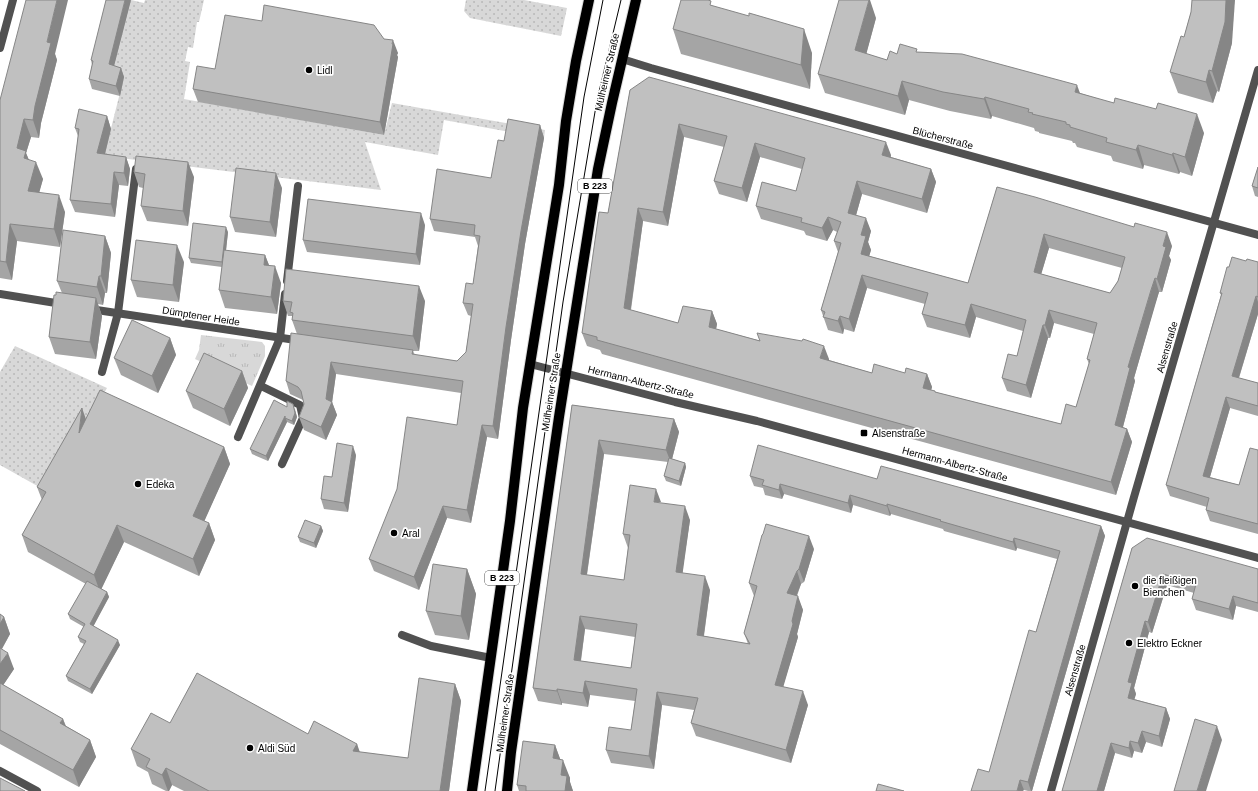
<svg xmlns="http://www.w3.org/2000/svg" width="1258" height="791" font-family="Arial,sans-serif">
	<defs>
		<pattern id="grass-dots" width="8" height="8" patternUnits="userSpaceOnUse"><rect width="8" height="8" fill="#d8d8d8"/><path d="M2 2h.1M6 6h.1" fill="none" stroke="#b8b8b8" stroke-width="1.8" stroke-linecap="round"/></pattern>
		<pattern id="park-tufts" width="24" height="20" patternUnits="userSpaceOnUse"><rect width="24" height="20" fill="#d8d8d8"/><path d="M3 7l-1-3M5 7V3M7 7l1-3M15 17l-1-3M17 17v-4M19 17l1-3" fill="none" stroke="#b8b8b8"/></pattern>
	</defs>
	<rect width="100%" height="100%" fill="#fff"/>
	<g fill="url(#grass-dots)">
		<path d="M 131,0 L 144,3 L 145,0 L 204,0 L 199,22 L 197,22 L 193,48 L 188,47 L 185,61 L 190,62 L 184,99 L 384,135 L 392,103 L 545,130 L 544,138 L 444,120 L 438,155 L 365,142 L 381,190 L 104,156 L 124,77 L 112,74 Z"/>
		<path d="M 466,0 L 524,0 L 567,8 L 561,36 L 470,18 L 464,11 Z"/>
		<path d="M 15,346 L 107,388 L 48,492 L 0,465 L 0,372 Z"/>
	</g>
	<path fill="url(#park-tufts)" d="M 201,335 L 262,342 L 265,346 L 265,356 L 252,386 L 195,359 L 199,350 Z"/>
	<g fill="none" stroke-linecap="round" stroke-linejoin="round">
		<g stroke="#dbdbdb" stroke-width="12">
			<g id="primary">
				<path d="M 472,791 L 510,521 L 523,408 L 559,185 L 566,121 L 576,61 L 589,0"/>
				<path d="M 507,791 L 511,752 L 559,417 L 598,169 L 612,103 L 636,0"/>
			</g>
		</g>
		<g stroke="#515151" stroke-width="8">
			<path d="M 261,386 L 300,405 L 303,418 L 282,464"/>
			<path d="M 402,635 L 431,646 L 491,658"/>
		</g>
		<g stroke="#515151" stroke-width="8">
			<path d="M 0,48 L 13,0"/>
			<path d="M 622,59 L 651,68 L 1258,235"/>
			<path d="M 287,281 L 298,186"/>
			<path d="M 0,294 L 62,304"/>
			<path d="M 90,309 L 302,341"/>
			<path d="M 530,364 L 675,402 L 757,421 L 1258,558"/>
			<path d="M 102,372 L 118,313 L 136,169"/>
			<path d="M 238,437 L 280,338 L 285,294"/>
			<path d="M 0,771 L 37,791"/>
			<path d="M 1051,791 L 1134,497 L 1258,70"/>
		</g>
		<use href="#primary" stroke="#000" stroke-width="10"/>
		<g stroke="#000" stroke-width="1">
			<path d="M 485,791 L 584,97 L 603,0"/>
			<path d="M 495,791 L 563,302 L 597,100 L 621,0"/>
		</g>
	</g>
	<g fill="#a5a5a5" fill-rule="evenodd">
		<path d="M 131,0 L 114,66 L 121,68 L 124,77 L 120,96 L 92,89 L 89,79 L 92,65 L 91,60 Z"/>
		<path d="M 713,6 L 812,53 L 810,89 L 681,54 L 673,29 Z"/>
		<path d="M 1191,12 L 1232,43 L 1219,92 L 1217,91 L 1213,103 L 1178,93 L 1170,72 L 1184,37 Z"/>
		<path d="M 876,18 L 866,54 L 887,60 L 897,54 L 918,52 L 1080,93 L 1204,133 L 1192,176 L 1180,172 L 1179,174 L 1144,165 L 1143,169 L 1113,161 L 1111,156 L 1077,147 L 1075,143 L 1073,143 L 1072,141 L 1039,133 L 1039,132 L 1035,131 L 1034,128 L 992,116 L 991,119 L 950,111 L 909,100 L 905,115 L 825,93 L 818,74 Z"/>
		<path d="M 262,21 L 384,39 L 398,53 L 397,55 L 398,57 L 384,135 L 198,102 L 193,89 L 215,69 Z"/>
		<path d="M 55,54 L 57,60 L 41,123 L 39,138 L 31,137 L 26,153 L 29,160 L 43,179 L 39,192 L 65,212 L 60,247 L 17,241 L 12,280 L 0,278 L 0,100 Z"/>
		<path d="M 630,90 L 891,155 L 891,157 L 931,169 L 936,182 L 927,213 L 862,194 L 856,215 L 871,231 L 868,242 L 871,250 L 869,256 L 968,283 L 997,187 L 1172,246 L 1169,256 L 1171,260 L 1162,292 L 1159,292 L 1155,304 L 1134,378 L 1135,381 L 1123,427 L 1127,429 L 1132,442 L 1116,495 L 602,354 L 600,350 L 587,346 L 582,333 L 608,213 ZM 684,137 L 724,147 L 714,181 L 719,194 L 747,202 L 760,157 L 802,169 L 796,191 L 756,206 L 761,219 L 804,231 L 806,235 L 827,241 L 833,230 L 837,232 L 834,241 L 838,252 L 821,310 L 828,330 L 843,334 L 844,329 L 854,332 L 867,288 L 925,304 L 922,314 L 927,327 L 970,338 L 976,317 L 1023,331 L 1017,356 L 1002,378 L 1007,391 L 1031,398 L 1048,338 L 1050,338 L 1054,323 L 1094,334 L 1087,359 L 1089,364 L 1076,407 L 1061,424 L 935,392 L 931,390 L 932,387 L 927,374 L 872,373 L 829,360 L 829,359 L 716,329 L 717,324 L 712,311 L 678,323 L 631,310 L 643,221 L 668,226 ZM 1049,248 L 1122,268 L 1118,281 L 1110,293 L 1041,274 Z"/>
		<path d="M 107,116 L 111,129 L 105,154 L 126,157 L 130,169 L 128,186 L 119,185 L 115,217 L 75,212 L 70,200 L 78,136 L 75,128 Z"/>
		<path d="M 540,125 L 544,138 L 525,244 L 511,340 L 498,439 L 487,437 L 471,523 L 447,518 L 419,590 L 374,571 L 369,559 L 457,425 L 461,393 L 336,374 L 332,402 L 337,415 L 326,440 L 304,430 L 299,417 L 304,404 L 303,400 L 290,394 L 286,381 L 297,334 L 292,320 L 292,316 L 288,316 L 283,301 L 425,301 L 419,351 L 413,351 L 415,355 L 457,361 L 466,352 L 471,316 L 468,315 L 463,303 L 473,284 L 478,246 L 475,237 L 434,231 L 430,219 L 491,178 L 504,141 Z"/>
		<path d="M 1258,167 L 1258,197 L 1255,196 L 1252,186 Z"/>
		<path d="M 134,172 L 194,177 L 188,226 L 147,221 L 141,206 L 143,188 L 139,187 Z"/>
		<path d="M 282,188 L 276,237 L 235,232 L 230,217 Z"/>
		<path d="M 425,225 L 420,265 L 307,252 L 303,240 Z"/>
		<path d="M 228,232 L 226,251 L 265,255 L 269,265 L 281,283 L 277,314 L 225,308 L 219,290 L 222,267 L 191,263 L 189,258 Z"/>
		<path d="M 105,236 L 111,253 L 107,293 L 105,293 L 103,305 L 98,304 L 102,316 L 96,359 L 55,354 L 49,337 L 56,295 L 62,293 L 57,281 Z"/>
		<path d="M 1246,261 L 1258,262 L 1258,314 L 1239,378 L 1258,383 L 1258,416 L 1230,408 L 1210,477 L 1239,485 L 1258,450 L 1258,534 L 1210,521 L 1206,510 L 1207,507 L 1170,496 L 1166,485 L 1221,295 L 1220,293 L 1229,267 Z"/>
		<path d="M 184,262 L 179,302 L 137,297 L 131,280 Z"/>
		<path d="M 170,338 L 176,355 L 158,393 L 121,375 L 114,358 Z"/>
		<path d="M 242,371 L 248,388 L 230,426 L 193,408 L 186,391 Z"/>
		<path d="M 572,405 L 674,419 L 679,432 L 672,459 L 685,463 L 686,467 L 681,486 L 666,481 L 664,476 L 668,462 L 604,454 L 587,575 L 624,580 L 628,548 L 623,534 L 661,503 L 690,520 L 682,573 L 710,590 L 704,636 L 748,644 L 744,633 L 754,596 L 749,583 L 814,549 L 804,582 L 801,584 L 797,596 L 803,610 L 797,634 L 798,637 L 783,686 L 808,705 L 791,763 L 696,736 L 691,723 L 694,710 L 662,705 L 654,769 L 611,763 L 606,750 L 631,730 L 635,701 L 590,695 L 588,707 L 562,703 L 562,705 L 538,701 L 533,688 ZM 585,629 L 635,637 L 631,668 L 581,661 Z"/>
		<path d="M 295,409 L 297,417 L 294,425 L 287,422 L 268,461 L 252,454 L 250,449 Z"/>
		<path d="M 86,419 L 224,447 L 230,464 L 204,521 L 209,523 L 215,540 L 199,576 L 124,542 L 101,589 L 107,592 L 109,597 L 93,626 L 120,645 L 92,694 L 68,681 L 66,676 L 84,644 L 80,642 L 78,637 L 84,627 L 70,619 L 68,614 L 86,584 L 28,552 L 22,535 L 42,500 L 37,487 Z"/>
		<path d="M 356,455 L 348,512 L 324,509 L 321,499 L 332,477 Z"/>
		<path d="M 750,476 L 877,479 L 1101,526 L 1105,536 L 1032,791 L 1028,791 L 1024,790 L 989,772 L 1036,632 L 1057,559 L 1017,548 L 1016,551 L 944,531 L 943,529 L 891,514 L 890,516 L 853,505 L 851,513 L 784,494 L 782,499 L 765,495 L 763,488 L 754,486 Z"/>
		<path d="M 321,526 L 323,531 L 316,548 L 300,542 L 298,537 Z"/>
		<path d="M 1132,548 L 1258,569 L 1258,612 L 1236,606 L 1233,620 L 1196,610 L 1192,599 L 1194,593 L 1167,585 L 1152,633 L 1149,632 L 1134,688 L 1136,694 L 1134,699 L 1166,708 L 1170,719 L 1162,747 L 1146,742 L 1142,753 L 1134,751 L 1132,758 L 1115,753 L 1104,791 L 1062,791 Z"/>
		<path d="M 467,569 L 476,594 L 469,640 L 435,635 L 426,611 Z"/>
		<path d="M 0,614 L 4,617 L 10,634 L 2,649 L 14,669 L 3,685 L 63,719 L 66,726 L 90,740 L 96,757 L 79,787 L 0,744 Z"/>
		<path d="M 455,684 L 461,701 L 449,791 L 184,791 L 172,785 L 169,791 L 166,791 L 152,784 L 148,772 L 137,766 L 131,749 L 170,723 L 308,734 L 357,744 L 359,752 L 408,758 Z"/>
		<path d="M 555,745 L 560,759 L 570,778 L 570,782 L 573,791 L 519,791 L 517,785 Z"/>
	</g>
	<g fill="#868686">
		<path d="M 57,0 L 68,0 L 55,54 L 57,60 L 41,123 L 39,138 L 33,120 L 35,106 L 47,42 Z"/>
		<path d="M 125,0 L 131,0 L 112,74 L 109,64 Z"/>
		<path d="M 869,0 L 870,0 L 876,18 L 862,70 L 855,50 Z"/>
		<path d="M 1226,0 L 1235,0 L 1232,43 L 1219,92 L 1212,71 Z"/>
		<path d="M 804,29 L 812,53 L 810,89 L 801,65 Z"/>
		<path d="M 393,40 L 398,53 L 397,55 L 398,57 L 384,135 L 380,122 Z"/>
		<path d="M 121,68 L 124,77 L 120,96 L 116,86 Z"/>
		<path d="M 1209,70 L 1217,91 L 1213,103 L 1206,82 Z"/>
		<path d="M 902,81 L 909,100 L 905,115 L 898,96 Z"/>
		<path d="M 1077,85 L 1084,104 L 1075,92 Z"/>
		<path d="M 985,97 L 992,116 L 991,119 L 984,99 Z"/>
		<path d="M 1197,114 L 1204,133 L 1192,176 L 1185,157 Z"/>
		<path d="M 107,116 L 111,129 L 102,166 L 97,153 Z"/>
		<path d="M 24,119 L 31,137 L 26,153 L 32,168 L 30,176 L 17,148 Z"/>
		<path d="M 679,124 L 684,137 L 668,226 L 663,212 Z"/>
		<path d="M 540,125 L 544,138 L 525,244 L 511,340 L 498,439 L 493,426 L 506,327 L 521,231 Z"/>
		<path d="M 886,142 L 891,155 L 887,168 L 882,155 Z"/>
		<path d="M 755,143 L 760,157 L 747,202 L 742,188 Z"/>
		<path d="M 1138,145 L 1144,165 L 1143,169 L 1136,150 Z"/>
		<path d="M 1173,153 L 1180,172 L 1179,174 L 1172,155 Z"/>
		<path d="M 126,157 L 130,169 L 128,186 L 124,173 Z"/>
		<path d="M 36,162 L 43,179 L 35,208 L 28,191 Z"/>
		<path d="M 188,162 L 194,177 L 188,226 L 183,211 Z"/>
		<path d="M 931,169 L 936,182 L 927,213 L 922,199 Z"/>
		<path d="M 114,172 L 119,185 L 115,217 L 111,204 Z"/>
		<path d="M 276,173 L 282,188 L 276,237 L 270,222 Z"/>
		<path d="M 857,181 L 862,194 L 853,226 L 848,213 Z"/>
		<path d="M 59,195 L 65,212 L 60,247 L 54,229 Z"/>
		<path d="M 638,208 L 643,221 L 629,321 L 624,308 Z"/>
		<path d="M 421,213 L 425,225 L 420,265 L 416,254 Z"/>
		<path d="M 828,217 L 833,230 L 827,241 L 822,228 Z"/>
		<path d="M 866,218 L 871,231 L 868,242 L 871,250 L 866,267 L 861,254 L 861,235 Z"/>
		<path d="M 10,224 L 17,241 L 12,280 L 6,262 Z"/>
		<path d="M 226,227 L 228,232 L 224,267 L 222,262 Z"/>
		<path d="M 1167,232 L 1172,246 L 1169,256 L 1171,260 L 1162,292 L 1157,279 L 1163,246 Z"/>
		<path d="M 1044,234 L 1049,248 L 1038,285 L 1034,272 Z"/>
		<path d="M 105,236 L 111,253 L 107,293 L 101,276 Z"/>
		<path d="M 177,245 L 184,262 L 179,302 L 173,285 Z"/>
		<path d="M 265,255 L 272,273 L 264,265 Z"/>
		<path d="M 275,266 L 281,283 L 277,314 L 271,297 Z"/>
		<path d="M 862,275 L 867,288 L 854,332 L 849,319 Z"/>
		<path d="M 99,276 L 105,293 L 103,305 L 97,287 Z"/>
		<path d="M 1155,278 L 1159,292 L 1134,378 L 1135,381 L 1120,438 L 1115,425 L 1128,367 Z"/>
		<path d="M 419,286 L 425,301 L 419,351 L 413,336 Z"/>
		<path d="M 1256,296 L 1258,302 L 1258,314 L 1236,387 L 1232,376 Z"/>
		<path d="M 96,298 L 102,316 L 96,359 L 90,342 Z"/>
		<path d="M 971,304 L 976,317 L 970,338 L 965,325 Z"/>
		<path d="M 1049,310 L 1054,323 L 1050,338 L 1045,325 Z"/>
		<path d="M 712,311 L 717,324 L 714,340 L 709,327 Z"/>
		<path d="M 840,316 L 844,329 L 843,334 L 838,321 Z"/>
		<path d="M 1043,325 L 1048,338 L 1031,398 L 1026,385 Z"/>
		<path d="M 170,338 L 176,355 L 158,393 L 152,376 Z"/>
		<path d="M 824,346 L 829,359 L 825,371 L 820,358 Z"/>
		<path d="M 331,362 L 336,374 L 332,403 L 332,402 L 337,415 L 326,440 L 321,427 Z"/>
		<path d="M 242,371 L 248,388 L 230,426 L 224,409 Z"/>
		<path d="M 927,374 L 932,387 L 928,401 L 923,388 Z"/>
		<path d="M 1226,397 L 1230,408 L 1207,487 L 1203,476 Z"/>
		<path d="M 293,404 L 297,417 L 294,425 L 292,421 Z"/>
		<path d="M 82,408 L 88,425 L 79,433 Z"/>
		<path d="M 285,416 L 287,422 L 268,461 L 266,456 Z"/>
		<path d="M 674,419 L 679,432 L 671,463 L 666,450 Z"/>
		<path d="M 482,425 L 487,437 L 471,523 L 467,510 Z"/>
		<path d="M 1127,429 L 1132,442 L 1116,495 L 1111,482 Z"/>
		<path d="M 599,440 L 604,454 L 585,587 L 581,574 Z"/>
		<path d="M 353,446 L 356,455 L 348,512 L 344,503 Z"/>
		<path d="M 224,447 L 230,464 L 199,533 L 193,516 Z"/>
		<path d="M 685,463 L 686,467 L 681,486 L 679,481 Z"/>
		<path d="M 780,484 L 784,494 L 782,499 L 779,490 Z"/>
		<path d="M 656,489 L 661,502 L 654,502 Z"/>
		<path d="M 850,495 L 853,505 L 851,513 L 848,503 Z"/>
		<path d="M 887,504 L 891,514 L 890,516 L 887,506 Z"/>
		<path d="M 443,506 L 447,518 L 419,590 L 414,577 Z"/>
		<path d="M 685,506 L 690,520 L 681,585 L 676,572 Z"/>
		<path d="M 209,523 L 215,540 L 199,576 L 193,559 Z"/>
		<path d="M 117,525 L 124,542 L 100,592 L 94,575 Z"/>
		<path d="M 321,526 L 323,531 L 316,548 L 314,543 Z"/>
		<path d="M 1101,526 L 1105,536 L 1032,791 L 1031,791 L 1028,782 Z"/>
		<path d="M 809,536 L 814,549 L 804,582 L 799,569 Z"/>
		<path d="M 1014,538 L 1017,548 L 1016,551 L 1013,542 Z"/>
		<path d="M 467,569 L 476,594 L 469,640 L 461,616 Z"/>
		<path d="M 797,571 L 801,584 L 792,607 L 787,593 Z"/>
		<path d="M 1163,574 L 1167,585 L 1152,633 L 1148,622 Z"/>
		<path d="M 705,576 L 710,590 L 702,648 L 697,635 Z"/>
		<path d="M 107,592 L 109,597 L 92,629 L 90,624 Z"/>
		<path d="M 798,596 L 803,610 L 797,634 L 798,637 L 780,698 L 775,685 Z"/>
		<path d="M 1233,596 L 1236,606 L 1233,620 L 1229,609 Z"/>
		<path d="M 580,616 L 585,629 L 579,673 L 574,660 Z"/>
		<path d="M 4,617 L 10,634 L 0,652 L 0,624 Z"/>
		<path d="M 1145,621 L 1149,632 L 1134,688 L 1136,694 L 1132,708 L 1128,698 L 1128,682 Z"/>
		<path d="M 118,640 L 120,645 L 92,694 L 90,689 Z"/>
		<path d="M 8,653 L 14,669 L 0,690 L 0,693 L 0,664 Z"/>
		<path d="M 585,681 L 590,695 L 588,707 L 583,693 Z"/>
		<path d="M 455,684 L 461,701 L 449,791 L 440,791 Z"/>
		<path d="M 557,689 L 562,703 L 562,705 L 557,691 Z"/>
		<path d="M 803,691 L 808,705 L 791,763 L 786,750 Z"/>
		<path d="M 657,692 L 662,705 L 654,769 L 649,756 Z"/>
		<path d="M 1166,708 L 1170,719 L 1162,747 L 1159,736 Z"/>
		<path d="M 63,719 L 69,736 L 60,723 Z"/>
		<path d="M 1217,726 L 1222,740 L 1206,791 L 1197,791 Z"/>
		<path d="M 1142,731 L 1146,742 L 1142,753 L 1138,743 Z"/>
		<path d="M 90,740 L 96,757 L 79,787 L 73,770 Z"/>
		<path d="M 1130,741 L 1134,751 L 1132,758 L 1129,748 Z"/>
		<path d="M 1111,743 L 1115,753 L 1104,791 L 1097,791 Z"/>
		<path d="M 357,744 L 363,761 L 353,751 Z"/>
		<path d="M 555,745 L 562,764 L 553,758 Z"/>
		<path d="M 563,760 L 570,778 L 570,782 L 573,791 L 565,791 L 561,775 Z"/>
		<path d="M 166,768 L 172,785 L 169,791 L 168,791 L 162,775 Z"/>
		<path d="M 1020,780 L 1024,790 L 1023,791 L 1017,791 Z"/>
	</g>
	<g fill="#c0c0c0" stroke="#868686" fill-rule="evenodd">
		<path d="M 26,0 L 57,0 L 47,42 L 51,43 L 35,106 L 33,120 L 24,119 L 17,148 L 26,151 L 24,158 L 36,162 L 28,191 L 59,195 L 54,229 L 10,224 L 6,262 L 0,261 L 0,100 Z"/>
		<path d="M 106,0 L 125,0 L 109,64 L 121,68 L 116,86 L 89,79 L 93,61 L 91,60 Z"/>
		<path d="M 681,0 L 708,0 L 711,1 L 710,5 L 749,16 L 749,13 L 804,29 L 801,65 L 673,29 Z"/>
		<path d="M 839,0 L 869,0 L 855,50 L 887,60 L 890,51 L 897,54 L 900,44 L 917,49 L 916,52 L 962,54 L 1077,85 L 1075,92 L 1114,103 L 1115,98 L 1156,109 L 1158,103 L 1197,114 L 1185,157 L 1173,153 L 1172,155 L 1138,145 L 1136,150 L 1106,142 L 1107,138 L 1070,127 L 1070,125 L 1066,124 L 1066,122 L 1032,114 L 1033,113 L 1028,112 L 1029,109 L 985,97 L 984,99 L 943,92 L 902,81 L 898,96 L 818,74 Z"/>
		<path d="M 1192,0 L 1226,0 L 1225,22 L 1212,71 L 1209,70 L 1206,82 L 1170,72 L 1181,36 L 1184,37 L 1191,12 Z"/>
		<path d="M 264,5 L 374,25 L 384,39 L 393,40 L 392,44 L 393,44 L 380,122 L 193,89 L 197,66 L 215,69 L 225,15 L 262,21 Z"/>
		<path d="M 649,77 L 886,142 L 882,155 L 931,169 L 922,199 L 857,181 L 848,213 L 866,218 L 861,235 L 866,236 L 861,254 L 968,283 L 997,187 L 1035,197 L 1134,227 L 1135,223 L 1167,232 L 1163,246 L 1166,247 L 1157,279 L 1155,278 L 1151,290 L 1128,367 L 1130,368 L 1115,425 L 1127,429 L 1111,482 L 597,340 L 597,337 L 582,333 L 599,212 L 608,213 L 630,90 ZM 679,124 L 727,136 L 714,181 L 742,188 L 755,143 L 805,158 L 796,191 L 762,182 L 756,206 L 802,218 L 801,222 L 822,228 L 828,217 L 841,222 L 834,241 L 841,243 L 821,310 L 825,312 L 823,317 L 838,321 L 840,316 L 849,319 L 862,275 L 928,293 L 922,314 L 965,325 L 971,304 L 1026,320 L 1017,356 L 1008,354 L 1002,378 L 1026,385 L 1043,325 L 1045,325 L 1049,310 L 1097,323 L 1087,359 L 1090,360 L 1076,407 L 1066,404 L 1061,424 L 935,392 L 935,391 L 923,388 L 927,374 L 906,368 L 905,373 L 874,364 L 872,373 L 820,358 L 824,346 L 803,339 L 802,341 L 757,333 L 760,341 L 709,327 L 712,311 L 683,306 L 678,323 L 624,308 L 638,208 L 663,212 ZM 1044,234 L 1125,257 L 1118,281 L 1110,293 L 1034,272 Z"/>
		<path d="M 79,109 L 107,116 L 97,153 L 126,157 L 124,173 L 114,172 L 111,204 L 70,200 L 79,129 L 75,128 Z"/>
		<path d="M 508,119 L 540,125 L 521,231 L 506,327 L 493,426 L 482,425 L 467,510 L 443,506 L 414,577 L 369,559 L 397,489 L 407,417 L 457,425 L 463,381 L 331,362 L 326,399 L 332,402 L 321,427 L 299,417 L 304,404 L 301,391 L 298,387 L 286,381 L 291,333 L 413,350 L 412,354 L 457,361 L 466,352 L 473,304 L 463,303 L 466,283 L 473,284 L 480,236 L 474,235 L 475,225 L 430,219 L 437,169 L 491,178 L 498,140 L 504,141 Z"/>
		<path d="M 136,156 L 188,162 L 183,211 L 141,206 L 145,174 L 134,172 Z"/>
		<path d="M 1258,167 L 1258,188 L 1252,186 Z"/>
		<path d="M 236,168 L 276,173 L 270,222 L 230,217 Z"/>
		<path d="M 308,199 L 421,213 L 416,254 L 303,240 Z"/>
		<path d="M 193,223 L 226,227 L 222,262 L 189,258 Z"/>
		<path d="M 63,230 L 105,236 L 101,276 L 99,276 L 97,287 L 57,281 Z"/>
		<path d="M 136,240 L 177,245 L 173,285 L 131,280 Z"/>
		<path d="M 224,250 L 265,255 L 264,265 L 275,266 L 271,297 L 219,290 Z"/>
		<path d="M 1232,257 L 1246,261 L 1247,259 L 1258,262 L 1258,297 L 1256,296 L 1232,376 L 1258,383 L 1258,406 L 1226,397 L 1203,476 L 1239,485 L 1250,448 L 1258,450 L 1258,524 L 1206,510 L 1209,498 L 1166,485 L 1222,293 L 1220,293 L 1227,267 L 1229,267 Z"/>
		<path d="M 286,269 L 419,286 L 413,336 L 292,320 L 293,313 L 290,312 L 292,302 L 283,301 Z"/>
		<path d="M 56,292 L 96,298 L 90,342 L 49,337 L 54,295 L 56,295 Z"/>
		<path d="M 132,320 L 170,338 L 152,376 L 114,358 Z"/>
		<path d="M 204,353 L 242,371 L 224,409 L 186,391 Z"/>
		<path d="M 100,390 L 224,447 L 193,516 L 209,523 L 193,559 L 117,525 L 94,575 L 22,535 L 46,492 L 37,487 L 82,408 L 79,433 Z"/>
		<path d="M 274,400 L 287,407 L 287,401 L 293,404 L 295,413 L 292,421 L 285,418 L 285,416 L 266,456 L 250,449 Z"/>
		<path d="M 572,405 L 674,419 L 666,450 L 599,440 L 581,574 L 624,580 L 630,535 L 623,534 L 630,485 L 656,489 L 654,502 L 685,506 L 676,572 L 705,576 L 697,635 L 750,644 L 744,633 L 757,586 L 749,583 L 762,535 L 763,534 L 766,524 L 809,536 L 799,569 L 797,571 L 787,593 L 798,596 L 792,621 L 793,624 L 775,685 L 803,691 L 786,750 L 691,723 L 698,698 L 657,692 L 649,756 L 606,750 L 609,727 L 631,730 L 637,689 L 585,681 L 583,693 L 557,689 L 557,691 L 533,688 ZM 580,616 L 637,624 L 631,668 L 574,660 Z"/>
		<path d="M 337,443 L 353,446 L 344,503 L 321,499 L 324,476 L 332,477 Z"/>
		<path d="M 758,445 L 877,479 L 881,466 L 1101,526 L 1028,782 L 1020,780 L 1017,791 L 971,791 L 978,769 L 989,772 L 1029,630 L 1036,632 L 1060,551 L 1014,538 L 1013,542 L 940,521 L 941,520 L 887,504 L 887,506 L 850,495 L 848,503 L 780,484 L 779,490 L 762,485 L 764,480 L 750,476 Z"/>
		<path d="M 669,458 L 685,463 L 679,481 L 664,476 Z"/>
		<path d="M 305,520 L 321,526 L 314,543 L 298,537 Z"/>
		<path d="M 1147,538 L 1258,569 L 1258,603 L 1233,596 L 1229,609 L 1192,599 L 1196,584 L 1163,574 L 1148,622 L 1145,621 L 1128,682 L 1132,683 L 1128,698 L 1166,708 L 1159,736 L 1142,731 L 1138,743 L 1130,741 L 1129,748 L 1111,743 L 1097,791 L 1062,791 L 1132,548 Z"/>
		<path d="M 433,564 L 467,569 L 461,616 L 426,611 Z"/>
		<path d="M 87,581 L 107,592 L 90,624 L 118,640 L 90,689 L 66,676 L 86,641 L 78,637 L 85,624 L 68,614 Z"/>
		<path d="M 0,614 L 4,617 L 0,624 Z"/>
		<path d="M 0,648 L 8,653 L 0,664 Z"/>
		<path d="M 197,673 L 308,734 L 314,721 L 357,744 L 353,751 L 408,758 L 419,678 L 455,684 L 440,791 L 209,791 L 166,768 L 162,775 L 146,767 L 150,759 L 131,749 L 151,713 L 170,723 Z"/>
		<path d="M 0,683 L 63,719 L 60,723 L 90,740 L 73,770 L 0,730 Z"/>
		<path d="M 1195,719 L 1217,726 L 1197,791 L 1174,791 Z"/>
		<path d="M 523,741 L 555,745 L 553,758 L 563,760 L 561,775 L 567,776 L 565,791 L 526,791 L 526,786 L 517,785 Z"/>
		<path d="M 0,778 L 25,791 L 0,791 Z"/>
		<path d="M 878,784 L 904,791 L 876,791 Z"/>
	</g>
	<g fill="#000" stroke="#fff" stroke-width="1.5">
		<circle cx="309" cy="70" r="4"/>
		<rect x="860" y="429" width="8" height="8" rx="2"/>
		<circle cx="138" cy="484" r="4"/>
		<circle cx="394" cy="533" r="4"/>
		<circle cx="1135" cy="586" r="4"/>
		<circle cx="1129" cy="643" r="4"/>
		<circle cx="250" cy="748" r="4"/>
	</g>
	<g text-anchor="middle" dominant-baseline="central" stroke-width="3.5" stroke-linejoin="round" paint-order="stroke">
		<g fill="#fff" stroke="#4c4c4c" stroke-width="1">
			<rect x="578" y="179" width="34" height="14" rx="3"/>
			<rect x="485" y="571" width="34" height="14" rx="3"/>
		</g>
		<g font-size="9" font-weight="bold" fill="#000">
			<text x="595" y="186">B 223</text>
			<text x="502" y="578">B 223</text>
		</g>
		<g font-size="10" fill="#000" stroke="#fff" text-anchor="start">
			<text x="317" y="70">Lidl</text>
			<text x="872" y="433">Alsenstraße</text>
			<text x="146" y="484">Edeka</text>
			<text x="402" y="533">Aral</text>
			<text x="1143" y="580">die fleißigen<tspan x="1143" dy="12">Bienchen</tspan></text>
			<text x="1137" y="643">Elektro Eckner</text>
			<text x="258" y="748">Aldi Süd</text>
		</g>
		<g font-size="10" fill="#000" stroke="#fff">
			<text transform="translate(607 72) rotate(-77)">Mülheimer Straße</text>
			<text transform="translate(943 138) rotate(15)">Blücherstraße</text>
			<text transform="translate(201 316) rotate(9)">Dümptener Heide</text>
			<text transform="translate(1167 347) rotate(-74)">Alsenstraße</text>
			<text transform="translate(641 382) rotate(14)">Hermann-Albertz-Straße</text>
			<text transform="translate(551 392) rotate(-81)">Mülheimer Straße</text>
			<text transform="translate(955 464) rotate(15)">Hermann-Albertz-Straße</text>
			<text transform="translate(1075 670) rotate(-74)">Alsenstraße</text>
			<text transform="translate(505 713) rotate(-82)">Mülheimer Straße</text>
		</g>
	</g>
</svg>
